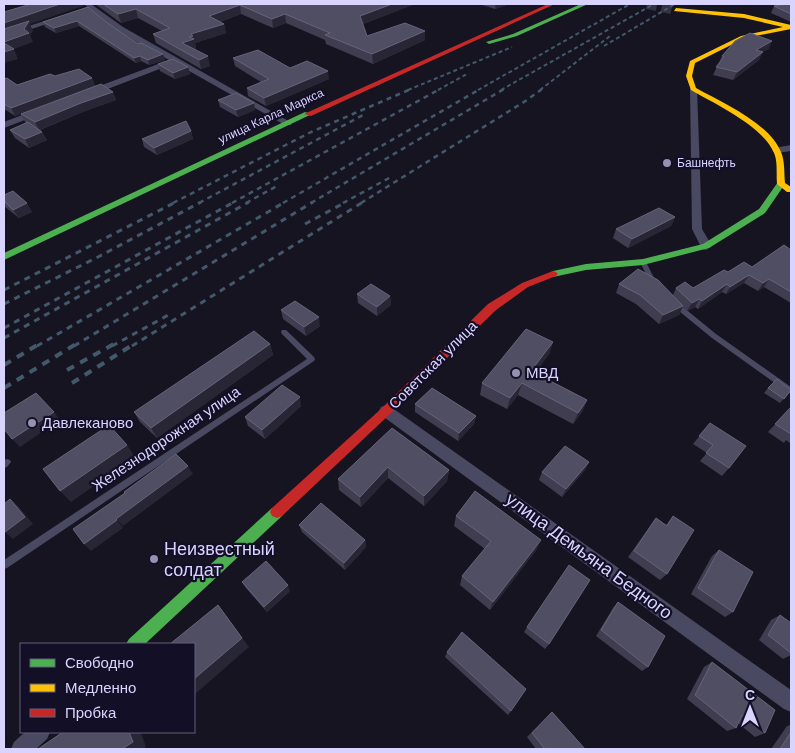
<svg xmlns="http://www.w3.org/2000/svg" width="795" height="753" font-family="'DM Sans',sans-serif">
	<rect width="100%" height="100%" fill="#161421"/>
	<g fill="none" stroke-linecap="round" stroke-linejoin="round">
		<path stroke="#333142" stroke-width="10" stroke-dasharray="10 5" stroke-linecap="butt" d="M 647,4 L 676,10"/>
		<g fill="#4a4962" fill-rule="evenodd">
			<path d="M 643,260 L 646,262 L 656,282 L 655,283 L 653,284 L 650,282 L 640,262 Z"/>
			<path d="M 674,303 L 678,303 L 716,334 L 791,387 L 791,394 L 789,393 L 712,338 L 674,307 L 673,305 Z"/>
			<path d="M 282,330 L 286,330 L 314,357 L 315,359 L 314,361 L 7,568 L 4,569 L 4,560 L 307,359 L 282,334 L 281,332 Z"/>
			<path d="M 7,459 L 10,460 L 11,462 L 7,467 L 4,468 L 4,460 Z"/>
		</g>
		<g fill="#4a4962" fill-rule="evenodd">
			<path d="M 84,4 L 91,4 L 123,27 L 292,123 L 291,125 L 285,125 L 175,63 L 92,95 L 86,95 L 86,91 L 169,60 L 117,31 Z"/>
			<path d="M 60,16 L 63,18 L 62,19 L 4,38 L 4,34 Z"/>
			<path d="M 690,87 L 697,89 L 702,229 L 712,246 L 706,250 L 702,249 L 692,229 Z"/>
			<path d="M 40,108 L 44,111 L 43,113 L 4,128 L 4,122 Z"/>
			<path d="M 791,145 L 791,151 L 777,153 L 772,150 L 774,148 Z"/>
			<path d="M 386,405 L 391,407 L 791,690 L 791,712 L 784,709 L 381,415 L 379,411 L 381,407 Z"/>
			<path d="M 25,732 L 50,732 L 47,739 L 36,749 L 11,749 L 14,742 Z"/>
		</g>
		<g fill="#4caf50" fill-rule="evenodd">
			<path d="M 581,4 L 588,4 L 517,36 L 489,44 L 486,42 L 513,34 Z"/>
			<path d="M 305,112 L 312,114 L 4,260 L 4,253 Z"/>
			<path d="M 778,182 L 785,184 L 765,213 L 709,248 L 643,265 L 586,270 L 553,277 L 548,274 L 553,271 L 586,264 L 643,259 L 703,244 L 759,209 Z"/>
			<path d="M 277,506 L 282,508 L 284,512 L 282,516 L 145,644 L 126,644 L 129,639 L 272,508 Z"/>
		</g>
		<path fill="#ffc107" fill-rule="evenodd" d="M 676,8 L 744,14 L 791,25 L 791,29 L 745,38 L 695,63 L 692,76 L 696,88 C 723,103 769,123 781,152 C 785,161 784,173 785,183 L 791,187 L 791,192 L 787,192 L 777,184 C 776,174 778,162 774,153 C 763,126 715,104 691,90 L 686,76 L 690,61 L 741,36 L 783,27 L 744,18 L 674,11 Z"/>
		<g fill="#c62828" fill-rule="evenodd">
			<path d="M 548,4 L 555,4 L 311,116 L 304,114 Z"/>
			<path d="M 553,271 L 556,272 L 558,274 L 556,276 L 528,287 L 496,310 L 390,414 L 282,516 L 277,518 L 272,516 L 270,512 L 272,508 L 382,408 L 488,304 L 522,283 Z"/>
		</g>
		<g stroke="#43596b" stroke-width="2" stroke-dasharray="4 3" stroke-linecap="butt">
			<path d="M 604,46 L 675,4"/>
			<path d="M 408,90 L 512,47"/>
			<path d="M 438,90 L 467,74"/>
			<path d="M 478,90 L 630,4"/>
			<path d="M 501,90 L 654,4"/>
			<path d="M 540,90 L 610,36"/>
		</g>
		<g stroke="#43596b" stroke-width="2.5" stroke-dasharray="5 4.5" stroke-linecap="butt">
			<path d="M 173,203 L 311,132 L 411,89"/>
			<path d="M 199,203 L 363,115"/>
			<path d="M 232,203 L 440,89"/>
			<path d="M 246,203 L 277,186"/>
			<path d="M 283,203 L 480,89"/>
			<path d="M 311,203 L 504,89"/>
			<path d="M 343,203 L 391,177"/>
			<path d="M 361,203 L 527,100 L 542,89"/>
		</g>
		<g stroke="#43596b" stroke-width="3" stroke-dasharray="6 5.5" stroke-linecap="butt">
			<path d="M 305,224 L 346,202"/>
			<path d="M 4,290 L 176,202"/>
			<path d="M 4,304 L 98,257 L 201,202"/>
			<path d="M 4,328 L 234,202"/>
			<path d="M 4,338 L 249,202"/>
			<path d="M 37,346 L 285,202"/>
			<path d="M 74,346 L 313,202"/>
			<path d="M 112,346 L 172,313"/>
			<path d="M 132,346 L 363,202"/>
		</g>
		<g stroke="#43596b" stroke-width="4" stroke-dasharray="8 7" stroke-linecap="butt">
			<path d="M 4,365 L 39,344"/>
			<path d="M 67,370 L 114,344"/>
			<path d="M 72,383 L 134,344"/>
			<path d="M 4,388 L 76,344"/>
		</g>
	</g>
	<g fill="#403d50">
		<path d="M 92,4 L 415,4 L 363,24 L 367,36 L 425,40 L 373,64 L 326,44 L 325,40 L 286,23 L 273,28 L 241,14 L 220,22 L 224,24 L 226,33 L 195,43 L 196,49 L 194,49 L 210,66 L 201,69 L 156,43 L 153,34 L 162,31 L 138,18 L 121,23 L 95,4 Z"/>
		<path d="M 479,4 L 509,4 L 495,9 Z"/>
		<path d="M 791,4 L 791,22 L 771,13 L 774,6 Z"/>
		<path d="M 88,7 L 106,22 L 165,60 L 149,65 L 141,61 L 136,63 L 79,26 L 56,33 L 45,27 L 43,22 Z"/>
		<path d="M 769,49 L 762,52 L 759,60 L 733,80 L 713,75 L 722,56 Z"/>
		<path d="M 233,58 L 290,68 L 329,79 L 266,106 L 248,96 L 247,88 L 261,82 L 235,66 Z"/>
		<path d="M 158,64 L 188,67 L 190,74 L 175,79 L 160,71 Z"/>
		<path d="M 55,76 L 92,78 L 95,86 L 15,116 L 6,110 L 4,111 L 4,79 L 17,85 Z"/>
		<path d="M 113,92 L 116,100 L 85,111 L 40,130 L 42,132 L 47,140 L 29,148 L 15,138 L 10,130 L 27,123 L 25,122 L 21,114 Z"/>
		<path d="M 218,100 L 254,103 L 255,110 L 238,117 L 220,107 Z"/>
		<path d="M 191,131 L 193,139 L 157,155 L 144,147 L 142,139 Z"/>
		<path d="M 4,195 L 32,212 L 19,218 L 4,206 Z"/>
		<path d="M 675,217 L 671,226 L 628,248 L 613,238 L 616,229 Z"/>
		<path d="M 791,250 L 791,303 L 764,287 L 758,291 L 744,283 L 726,294 L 722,292 L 698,309 L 695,307 L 687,311 L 683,307 L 679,315 L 659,324 L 636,304 L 616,293 L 619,284 L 673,295 L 676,288 L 693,288 L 728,272 L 752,267 Z"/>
		<path d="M 357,294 L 390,296 L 391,305 L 377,316 L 358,303 Z"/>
		<path d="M 281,310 L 320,326 L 306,336 L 283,319 Z"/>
		<path d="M 553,342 L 549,354 L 535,373 L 587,400 L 582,412 L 573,424 L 518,395 L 507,409 L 480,395 L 482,383 Z"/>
		<path d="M 270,344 L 273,355 L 157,438 L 140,422 L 134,412 Z"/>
		<path d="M 768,388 L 791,390 L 780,403 L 764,393 Z"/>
		<path d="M 415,404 L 476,416 L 474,424 L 458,441 L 415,412 Z"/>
		<path d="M 301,406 L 265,439 L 248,426 L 245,417 Z"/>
		<path d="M 790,408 L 791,408 L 791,444 L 786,440 L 784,443 L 768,432 Z"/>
		<path d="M 710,423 L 729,468 L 722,476 L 700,461 L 707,453 L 693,444 Z"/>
		<path d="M 392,428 L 449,470 L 447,481 L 424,506 L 388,478 L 361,507 L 339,490 L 338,479 Z"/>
		<path d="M 589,462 L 585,470 L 562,497 L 539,480 L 542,472 Z"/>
		<path d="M 456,516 L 537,549 L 490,610 L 460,585 L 462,576 L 485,549 L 454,526 Z"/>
		<path d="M 673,516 L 667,574 L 660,580 L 628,557 L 656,518 L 666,525 Z"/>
		<path d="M 299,525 L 365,540 L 366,547 L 345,570 L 302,532 Z"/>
		<path d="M 719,550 L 733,612 L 725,617 L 691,594 L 712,556 Z"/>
		<path d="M 242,582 L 290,591 L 267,612 L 246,588 Z"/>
		<path d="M 618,602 L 648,667 L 642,671 L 596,636 L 613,608 Z"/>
		<path d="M 780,615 L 791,623 L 791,655 L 783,659 L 759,640 L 771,620 Z"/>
		<path d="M 527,627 L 549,644 L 545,649 L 524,632 Z"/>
		<path d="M 447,652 L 511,711 L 508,715 L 445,657 Z"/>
		<path d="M 712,662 L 765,733 L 755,737 L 738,723 L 736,728 L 727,731 L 687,699 L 704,667 Z"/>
		<path d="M 552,712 L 585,749 L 536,749 L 527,737 Z"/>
		<path d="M 791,725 L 791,749 L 771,749 L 787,726 Z"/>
	</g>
	<g fill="#282635">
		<path d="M 60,4 L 82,4 L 83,6 L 30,24 L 33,31 L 30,35 L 33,42 L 14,49 L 18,59 L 4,63 L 4,23 Z"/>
		<path d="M 392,4 L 415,4 L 360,25 L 360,16 Z"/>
		<path d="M 496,4 L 509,4 L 495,9 Z"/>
		<path d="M 240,5 L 241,14 L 211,25 L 209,16 Z"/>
		<path d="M 136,9 L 138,18 L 121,23 L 118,14 Z"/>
		<path d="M 285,14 L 286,23 L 273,28 L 272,19 Z"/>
		<path d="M 77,21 L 79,26 L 56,33 L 54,28 Z"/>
		<path d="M 224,24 L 226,33 L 195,43 L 196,49 L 185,52 L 182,43 L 191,34 Z"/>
		<path d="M 425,31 L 425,40 L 373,64 L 372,54 Z"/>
		<path d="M 772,41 L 769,49 L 762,52 L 759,60 L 733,80 L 737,72 L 756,50 Z"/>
		<path d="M 163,54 L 165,60 L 149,65 L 148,60 Z"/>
		<path d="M 140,56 L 141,61 L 136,63 L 134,58 Z"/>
		<path d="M 208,56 L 210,66 L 201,69 L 199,60 Z"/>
		<path d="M 188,67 L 190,74 L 175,79 L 173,73 Z"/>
		<path d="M 328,71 L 329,79 L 266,106 L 264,98 Z"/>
		<path d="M 92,78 L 95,86 L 15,116 L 11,108 Z"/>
		<path d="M 113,92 L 116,100 L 85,111 L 39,130 L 35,122 L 81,103 Z"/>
		<path d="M 254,103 L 255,110 L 238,117 L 236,110 Z"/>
		<path d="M 191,131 L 193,139 L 157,155 L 154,148 Z"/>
		<path d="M 42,132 L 47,140 L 29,148 L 25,139 Z"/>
		<path d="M 27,203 L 32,212 L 19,218 L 13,210 Z"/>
		<path d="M 675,217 L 671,226 L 628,248 L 632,239 Z"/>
		<path d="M 749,275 L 744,283 L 726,294 L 730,287 Z"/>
		<path d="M 769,279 L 764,287 L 758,291 L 763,283 Z"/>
		<path d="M 727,284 L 722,292 L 698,309 L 702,301 Z"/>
		<path d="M 390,296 L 391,305 L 377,316 L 377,307 Z"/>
		<path d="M 699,299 L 695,307 L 687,311 L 692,303 Z"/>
		<path d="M 683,306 L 679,315 L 659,324 L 663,315 Z"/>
		<path d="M 319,317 L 320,326 L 306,336 L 304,327 Z"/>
		<path d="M 553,342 L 549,354 L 527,383 L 531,371 Z"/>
		<path d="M 270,344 L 273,355 L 157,438 L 151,428 Z"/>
		<path d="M 522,383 L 518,395 L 507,409 L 510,398 Z"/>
		<path d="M 300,397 L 301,406 L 265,439 L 262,430 Z"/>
		<path d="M 587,400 L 582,412 L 573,424 L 578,413 Z"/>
		<path d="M 54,412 L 60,420 L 20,447 L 12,439 Z"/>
		<path d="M 476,416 L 474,424 L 458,441 L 459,433 Z"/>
		<path d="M 127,445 L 135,457 L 71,502 L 60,491 Z"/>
		<path d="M 589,462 L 585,470 L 562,497 L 566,489 Z"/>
		<path d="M 188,466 L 193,474 L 123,526 L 116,519 Z"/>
		<path d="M 388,467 L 388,478 L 361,507 L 360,497 Z"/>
		<path d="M 449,470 L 447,481 L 424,506 L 424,496 Z"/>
		<path d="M 10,499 L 18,506 L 33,524 L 13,539 L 5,532 Z"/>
		<path d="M 117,520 L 123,528 L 91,551 L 84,544 Z"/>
		<path d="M 365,540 L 366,547 L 345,570 L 344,563 Z"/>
		<path d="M 541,540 L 537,549 L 490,610 L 493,602 Z"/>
		<path d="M 288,585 L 290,591 L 267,612 L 264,607 Z"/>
		<path d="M 218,605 L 249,647 L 194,695 L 194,679 Z"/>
		<path d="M 129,732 L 142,732 L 141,733 L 146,747 L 142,749 L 122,749 Z"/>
	</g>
	<g fill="#504e63" stroke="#66637b">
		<path d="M 31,4 L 60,4 L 4,23 L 4,12 Z"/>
		<path d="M 103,4 L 392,4 L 360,16 L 367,36 L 405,23 L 425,31 L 372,54 L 325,35 L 330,33 L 285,14 L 272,19 L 240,5 L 209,16 L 224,24 L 191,34 L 193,36 L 189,37 L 194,39 L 182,43 L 208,56 L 199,60 L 153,34 L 170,28 L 136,9 L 118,14 Z"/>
		<path d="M 787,4 L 791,4 L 791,14 L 774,6 Z"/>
		<path d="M 88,7 L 106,22 L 138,44 L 141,43 L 163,54 L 148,60 L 140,56 L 134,58 L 77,21 L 54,28 L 43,22 Z"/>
		<path d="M 29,21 L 24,29 L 29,33 L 4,42 L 4,29 Z"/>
		<path d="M 750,33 L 772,41 L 756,50 L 763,52 L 737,72 L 716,67 L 724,57 L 722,56 L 735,41 Z"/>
		<path d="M 4,43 L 14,49 L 4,52 Z"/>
		<path d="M 258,50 L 290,68 L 307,61 L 328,71 L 264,98 L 247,88 L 269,79 L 233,58 Z"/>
		<path d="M 173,59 L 188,67 L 173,73 L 158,64 Z"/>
		<path d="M 79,69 L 92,78 L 11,108 L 4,104 L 4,79 L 7,78 L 17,85 L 50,74 L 55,76 Z"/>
		<path d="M 101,84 L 113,92 L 81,103 L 35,122 L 21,114 Z"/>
		<path d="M 236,93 L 254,103 L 236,110 L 218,100 Z"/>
		<path d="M 186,121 L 191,131 L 154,148 L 142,139 Z"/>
		<path d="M 28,122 L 42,132 L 25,139 L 10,130 Z"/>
		<path d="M 13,191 L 27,203 L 13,210 L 4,201 L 4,195 Z"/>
		<path d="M 659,208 L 675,217 L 632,239 L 616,229 Z"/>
		<path d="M 784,245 L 791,250 L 791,292 L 769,279 L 763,283 L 749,275 L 730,287 L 727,284 L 702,301 L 699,299 L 692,303 L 676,288 L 685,282 L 693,288 L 724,270 L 728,272 L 744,262 L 752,267 Z"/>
		<path d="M 638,269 L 658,280 L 683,306 L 663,315 L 640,295 L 619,284 Z"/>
		<path d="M 371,284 L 390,296 L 377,307 L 357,294 Z"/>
		<path d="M 295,301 L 319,317 L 304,327 L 281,310 Z"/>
		<path d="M 526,329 L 553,342 L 531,371 L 587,400 L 578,413 L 522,383 L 510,398 L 482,383 Z"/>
		<path d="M 254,331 L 270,344 L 151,428 L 134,412 Z"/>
		<path d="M 777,379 L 791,390 L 784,399 L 768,388 Z"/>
		<path d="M 282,385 L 300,397 L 262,430 L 245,417 Z"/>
		<path d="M 432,388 L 476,416 L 459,433 L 415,404 Z"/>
		<path d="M 36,393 L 54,412 L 12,439 L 4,429 L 4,413 Z"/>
		<path d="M 790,408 L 791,408 L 791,434 L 775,424 Z"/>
		<path d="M 710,423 L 746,446 L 729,468 L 706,453 L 713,445 L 699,436 Z"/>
		<path d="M 109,425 L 127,445 L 60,491 L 43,469 Z"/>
		<path d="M 392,428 L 449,470 L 424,496 L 388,467 L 360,497 L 338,479 Z"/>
		<path d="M 565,446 L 589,462 L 566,489 L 542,472 Z"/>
		<path d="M 176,454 L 188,466 L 116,519 L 117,520 L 84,544 L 73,529 L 125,493 L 124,492 Z"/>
		<path d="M 475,491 L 541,540 L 493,602 L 462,576 L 491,541 L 456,516 Z"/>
		<path d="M 10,499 L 25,517 L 5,532 L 4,531 L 4,504 Z"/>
		<path d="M 321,503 L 365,540 L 344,563 L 299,525 Z"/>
		<path d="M 673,516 L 694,530 L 667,574 L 634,551 L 656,518 L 667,526 Z"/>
		<path d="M 719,550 L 753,572 L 733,612 L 698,588 Z"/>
		<path d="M 266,561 L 288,585 L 264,607 L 242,582 Z"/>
		<path d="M 569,565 L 590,580 L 549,644 L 527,627 Z"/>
		<path d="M 618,602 L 665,636 L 648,667 L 601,630 Z"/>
		<path d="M 218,605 L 242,638 L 194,679 L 194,644 L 170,644 Z"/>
		<path d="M 780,615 L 791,623 L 791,653 L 768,635 Z"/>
		<path d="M 462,632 L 526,689 L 511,711 L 447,652 Z"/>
		<path d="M 712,662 L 775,710 L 765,733 L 742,715 L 736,728 L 695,695 Z"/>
		<path d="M 552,712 L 585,749 L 545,749 L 532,733 Z"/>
		<path d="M 63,732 L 129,732 L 133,742 L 122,749 L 38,749 Z"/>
		<path d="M 791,732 L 791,749 L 780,749 Z"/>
	</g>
	<g fill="#9591b1" stroke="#130f26" stroke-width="2">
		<circle cx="667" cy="163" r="5"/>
		<circle cx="516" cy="373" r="5"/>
		<circle cx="32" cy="423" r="5"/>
		<circle cx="154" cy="559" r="5"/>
	</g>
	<g text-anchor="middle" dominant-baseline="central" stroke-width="4.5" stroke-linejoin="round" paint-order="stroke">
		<g font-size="12" fill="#d9d4ff" stroke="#130f26">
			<text transform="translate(271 116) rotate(-25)">улица Карла Маркса</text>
		</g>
		<g font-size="12" fill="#d9d4ff" stroke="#130f26" text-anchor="start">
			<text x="677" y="163">Башнефть</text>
		</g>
		<g font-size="15" fill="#d9d4ff" stroke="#130f26">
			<text transform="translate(433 365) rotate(-45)">Советская улица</text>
			<text transform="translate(166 439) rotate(-34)">Железнодорожная улица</text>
		</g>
		<g font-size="15" fill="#d9d4ff" stroke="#130f26" text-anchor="start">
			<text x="526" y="373">МВД</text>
			<text x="42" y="423">Давлеканово</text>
		</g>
		<g font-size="18" fill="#d9d4ff" stroke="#130f26" text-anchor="start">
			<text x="164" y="549">Неизвестный<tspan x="164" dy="21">солдат</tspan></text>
		</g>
		<g font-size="18" fill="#d9d4ff" stroke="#130f26">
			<text transform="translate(589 556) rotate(36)">улица Демьяна Бедного</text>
		</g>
	</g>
	<rect width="795" height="753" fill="none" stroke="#d9d4ff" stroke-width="10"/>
	<rect x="20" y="643" width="175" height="90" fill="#130f26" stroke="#625e7d"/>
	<rect x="30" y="659" width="25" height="8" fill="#4caf50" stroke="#625e7d"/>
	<text x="65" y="668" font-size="15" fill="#d9d4ff">Свободно</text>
	<rect x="30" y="684" width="25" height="8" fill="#ffc107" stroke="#625e7d"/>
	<text x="65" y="693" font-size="15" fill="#d9d4ff">Медленно</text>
	<rect x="30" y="709" width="25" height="8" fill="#c62828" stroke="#625e7d"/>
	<text x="65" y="718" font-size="15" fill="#d9d4ff">Пробка</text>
	<g transform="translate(750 708)" stroke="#130f26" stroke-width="4" paint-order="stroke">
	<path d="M0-4L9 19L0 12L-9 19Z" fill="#d9d4ff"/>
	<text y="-8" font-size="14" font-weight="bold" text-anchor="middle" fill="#d9d4ff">С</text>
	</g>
</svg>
